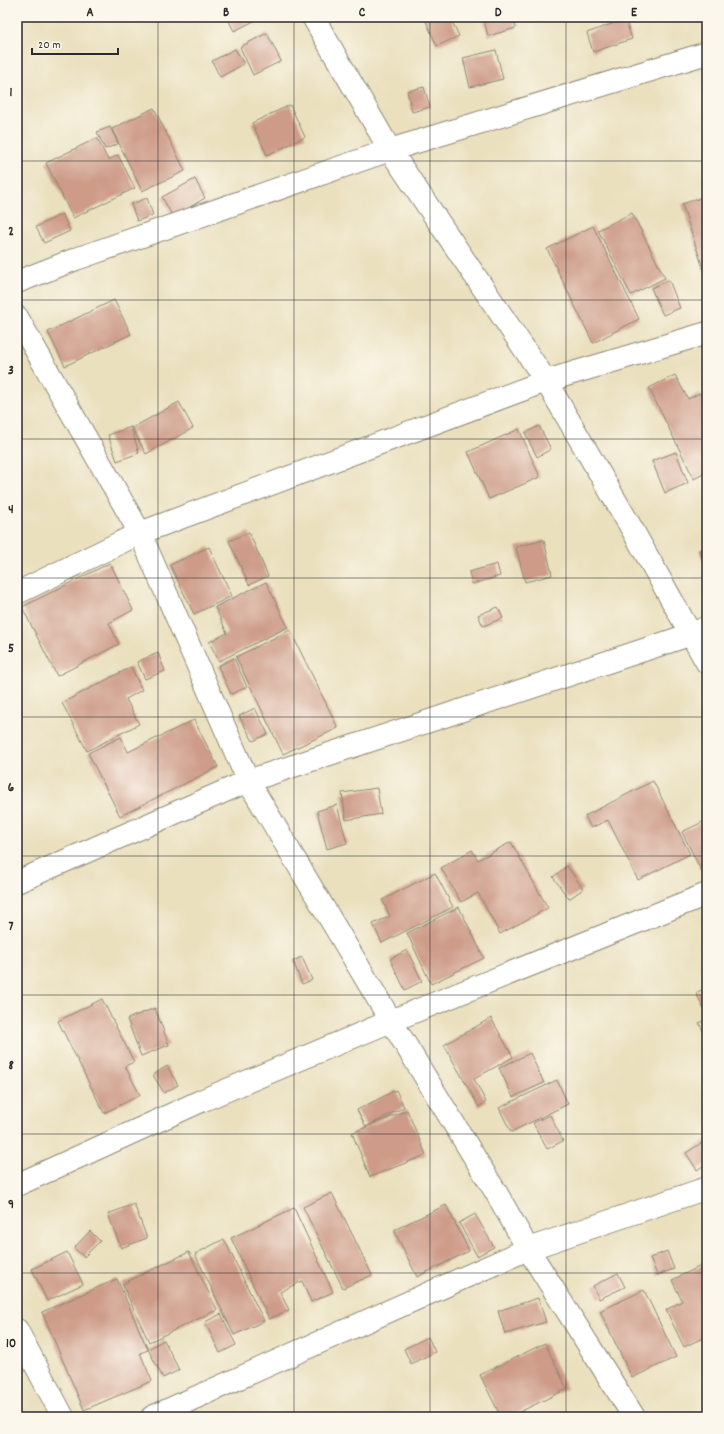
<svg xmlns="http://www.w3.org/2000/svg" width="724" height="1434" font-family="Dekko,sans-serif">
	<rect width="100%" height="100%" fill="#fbf7ec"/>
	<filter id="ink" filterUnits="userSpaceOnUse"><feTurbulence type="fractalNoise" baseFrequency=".025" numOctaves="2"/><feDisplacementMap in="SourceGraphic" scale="8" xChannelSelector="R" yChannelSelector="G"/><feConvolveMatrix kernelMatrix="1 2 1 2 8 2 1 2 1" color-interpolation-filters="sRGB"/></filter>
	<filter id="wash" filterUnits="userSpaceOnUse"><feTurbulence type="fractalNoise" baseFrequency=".012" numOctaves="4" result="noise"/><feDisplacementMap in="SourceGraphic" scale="16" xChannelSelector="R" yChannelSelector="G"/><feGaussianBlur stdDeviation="0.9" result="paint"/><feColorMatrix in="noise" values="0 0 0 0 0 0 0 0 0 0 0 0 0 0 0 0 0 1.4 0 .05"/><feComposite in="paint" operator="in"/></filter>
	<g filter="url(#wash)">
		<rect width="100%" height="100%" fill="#eae0be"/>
		<g id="blocks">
			<g fill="#ce9b88">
				<path d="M 227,17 L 262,17 L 234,31 Z"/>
				<path d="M 424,17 L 450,17 L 459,36 L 437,46 Z"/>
				<path d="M 483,17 L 513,17 L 516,28 L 488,36 Z"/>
				<path d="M 625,19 L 632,39 L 593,52 L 587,33 Z"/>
				<path d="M 267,33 L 281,61 L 253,75 L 240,47 Z"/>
				<path d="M 235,49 L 244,64 L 220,77 L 212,61 Z"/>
				<path d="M 496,50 L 503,79 L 470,87 L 463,58 Z"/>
				<path d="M 424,87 L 430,107 L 412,112 L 407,91 Z"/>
				<path d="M 290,105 L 305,137 L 267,155 L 252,123 Z"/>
				<path d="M 154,108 L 185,171 L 142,191 L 112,129 Z"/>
				<path d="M 110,127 L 118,144 L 105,149 L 97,132 Z"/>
				<path d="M 97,138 L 108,160 L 118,155 L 135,188 L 73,218 L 46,163 Z"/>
				<path d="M 195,179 L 205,198 L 173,217 L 162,197 Z"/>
				<path d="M 707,196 L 707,273 L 705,274 L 682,204 Z"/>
				<path d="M 147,198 L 153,215 L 137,221 L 131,204 Z"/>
				<path d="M 632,213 L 665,278 L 631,295 L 598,230 Z"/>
				<path d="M 62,214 L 70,231 L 44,243 L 36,227 Z"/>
				<path d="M 593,226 L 639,319 L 593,343 L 547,249 Z"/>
				<path d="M 669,280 L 680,308 L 663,315 L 651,288 Z"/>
				<path d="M 114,300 L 131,334 L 65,366 L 48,332 Z"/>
				<path d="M 675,375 L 688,399 L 700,393 L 707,408 L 707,472 L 694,479 L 649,388 Z"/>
				<path d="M 179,402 L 193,428 L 146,454 L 132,428 Z"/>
				<path d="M 539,426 L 551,449 L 537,457 L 525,433 Z"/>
				<path d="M 131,427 L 139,453 L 117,461 L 108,435 Z"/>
				<path d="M 519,429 L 540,477 L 489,499 L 468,452 Z"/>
				<path d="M 676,452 L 688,483 L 665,493 L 652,461 Z"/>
				<path d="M 249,532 L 268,576 L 249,585 L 229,541 Z"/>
				<path d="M 544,540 L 552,575 L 525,582 L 516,547 Z"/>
				<path d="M 209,547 L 232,596 L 194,614 L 170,565 Z"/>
				<path d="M 707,547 L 707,571 L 699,550 Z"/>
				<path d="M 110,563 L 133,610 L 109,623 L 119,644 L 57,676 L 22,607 Z"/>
				<path d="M 497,564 L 500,576 L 472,584 L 469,572 Z"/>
				<path d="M 266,582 L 288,627 L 219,661 L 209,642 L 227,633 L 215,607 Z"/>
				<path d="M 498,607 L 503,618 L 483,626 L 478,615 Z"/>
				<path d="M 290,630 L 338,728 L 283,754 L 236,657 Z"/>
				<path d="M 158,653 L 165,671 L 145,679 L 137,662 Z"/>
				<path d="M 234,658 L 247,687 L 231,694 L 218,666 Z"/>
				<path d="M 131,667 L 142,690 L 126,699 L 139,724 L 87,751 L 62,703 Z"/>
				<path d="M 255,708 L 268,734 L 253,741 L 239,716 Z"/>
				<path d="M 194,720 L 218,767 L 120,816 L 88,753 L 121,737 L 128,752 Z"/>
				<path d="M 653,781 L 690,854 L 638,880 L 608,820 L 591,828 L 585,816 Z"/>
				<path d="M 377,788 L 381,814 L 346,820 L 342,793 Z"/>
				<path d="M 337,805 L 347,843 L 327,849 L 317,811 Z"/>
				<path d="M 707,820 L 707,877 L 705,878 L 682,832 Z"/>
				<path d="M 511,842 L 548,908 L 500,934 L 478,893 L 461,902 L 441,868 L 472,850 L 478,860 Z"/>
				<path d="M 567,866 L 583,889 L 569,899 L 553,877 Z"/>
				<path d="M 435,873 L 453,907 L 382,943 L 373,924 L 390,916 L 382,900 Z"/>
				<path d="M 459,907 L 484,958 L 431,984 L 407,933 Z"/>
				<path d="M 407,950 L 422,981 L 405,990 L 390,959 Z"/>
				<path d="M 302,957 L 312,980 L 302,984 L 293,961 Z"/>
				<path d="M 707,987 L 707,1016 L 696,993 Z"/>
				<path d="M 102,999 L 134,1062 L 125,1066 L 140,1095 L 104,1113 L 58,1021 Z"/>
				<path d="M 155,1008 L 169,1045 L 141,1056 L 127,1019 Z"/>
				<path d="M 491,1018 L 513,1057 L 474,1079 L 486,1102 L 479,1107 L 444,1045 Z"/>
				<path d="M 707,1019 L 707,1038 L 699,1023 Z"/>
				<path d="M 530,1053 L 544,1083 L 513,1097 L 499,1068 Z"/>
				<path d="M 167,1066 L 178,1085 L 164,1093 L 153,1075 Z"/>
				<path d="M 557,1080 L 568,1104 L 511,1132 L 499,1108 Z"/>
				<path d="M 396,1090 L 404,1107 L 366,1127 L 357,1110 Z"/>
				<path d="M 407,1110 L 426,1155 L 370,1177 L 352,1133 Z"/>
				<path d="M 550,1115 L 563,1141 L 547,1149 L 533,1123 Z"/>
				<path d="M 706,1140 L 707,1163 L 697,1170 L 686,1153 Z"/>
				<path d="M 332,1193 L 372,1275 L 343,1288 L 303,1207 Z"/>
				<path d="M 134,1204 L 147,1238 L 121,1248 L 108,1214 Z"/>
				<path d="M 446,1205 L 469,1251 L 417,1277 L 394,1230 Z"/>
				<path d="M 294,1208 L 333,1292 L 311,1302 L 302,1281 L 280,1292 L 289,1310 L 269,1319 L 231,1238 Z"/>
				<path d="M 475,1214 L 494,1247 L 477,1256 L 459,1223 Z"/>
				<path d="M 90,1231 L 100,1241 L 84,1257 L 74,1248 Z"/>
				<path d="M 224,1239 L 264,1321 L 234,1335 L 195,1254 Z"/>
				<path d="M 667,1251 L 674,1269 L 657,1275 L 650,1258 Z"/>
				<path d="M 67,1252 L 83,1284 L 47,1301 L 32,1269 Z"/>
				<path d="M 189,1252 L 217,1310 L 149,1342 L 122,1284 Z"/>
				<path d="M 707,1263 L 707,1336 L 684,1347 L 666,1310 L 682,1301 L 672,1280 Z"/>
				<path d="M 618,1273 L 625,1287 L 599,1299 L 593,1286 Z"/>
				<path d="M 117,1279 L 148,1350 L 140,1353 L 152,1381 L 84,1410 L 42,1312 Z"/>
				<path d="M 644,1290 L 676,1357 L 632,1378 L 600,1311 Z"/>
				<path d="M 538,1298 L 546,1322 L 505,1334 L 498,1311 Z"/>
				<path d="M 221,1314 L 236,1345 L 220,1353 L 205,1322 Z"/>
				<path d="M 428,1337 L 435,1352 L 411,1364 L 404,1349 Z"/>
				<path d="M 164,1340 L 179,1370 L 163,1378 L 148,1349 Z"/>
				<path d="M 545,1343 L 567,1389 L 509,1417 L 501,1417 L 480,1375 Z"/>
			</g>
		</g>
	</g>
	<g filter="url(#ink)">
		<use href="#blocks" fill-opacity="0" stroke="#8a8674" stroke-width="1"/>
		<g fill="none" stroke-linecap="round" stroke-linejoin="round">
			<g stroke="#8a8674" stroke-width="24">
				<g id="street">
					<path d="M 313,17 L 390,150 L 546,381 L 632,529 L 707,663"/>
					<path d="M 17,282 L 76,259 L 390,150 L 707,53"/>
					<path d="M 17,317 L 140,533 L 248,781 L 17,882"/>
					<path d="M 17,593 L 140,533 L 546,381 L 707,333"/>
					<path d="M 17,1185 L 201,1101 L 391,1021 L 707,894"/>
					<path d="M 17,1330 L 63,1417"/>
					<path d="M 634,1417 L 528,1249 L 497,1194 L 391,1021 L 248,781 L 692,634 L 707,627"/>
				</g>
			</g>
			<g stroke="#8a8674" stroke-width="24">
				<path id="secondary" d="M 152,1417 L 528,1249 L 707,1188"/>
			</g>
			<use href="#street" stroke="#fff" stroke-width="22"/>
			<use href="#secondary" stroke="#fff" stroke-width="22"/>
		</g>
	</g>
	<path fill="none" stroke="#2b2b2b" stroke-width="1" stroke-opacity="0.55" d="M 158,17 L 158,1417M 294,17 L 294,1417M 430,17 L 430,1417M 566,17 L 566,1417M 17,161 L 707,161M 17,300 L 707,300M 17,439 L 707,439M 17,578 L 707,578M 17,717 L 707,717M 17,856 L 707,856M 17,995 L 707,995M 17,1134 L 707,1134M 17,1273 L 707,1273"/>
	<rect width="724" height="1434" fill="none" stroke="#fbf7ec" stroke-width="44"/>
	<path d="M32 48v6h86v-6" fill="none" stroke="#2b2b2b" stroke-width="2"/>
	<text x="38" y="48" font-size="12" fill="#2b2b2b" stroke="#fbf7ec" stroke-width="3" paint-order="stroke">20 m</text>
	<rect x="22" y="22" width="680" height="1390" fill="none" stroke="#2b2b2b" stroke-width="1.5"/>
	<g font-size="13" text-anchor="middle" font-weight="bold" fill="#2b2b2b">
		<text x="90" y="16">A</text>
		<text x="226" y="16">B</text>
		<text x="362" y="16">C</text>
		<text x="498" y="16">D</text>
		<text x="634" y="16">E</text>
		<text x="11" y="96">1</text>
		<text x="11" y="235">2</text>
		<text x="11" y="374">3</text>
		<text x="11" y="513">4</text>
		<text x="11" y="652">5</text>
		<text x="11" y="791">6</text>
		<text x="11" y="930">7</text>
		<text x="11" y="1069">8</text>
		<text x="11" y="1208">9</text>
		<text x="11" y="1347">10</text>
	</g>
</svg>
